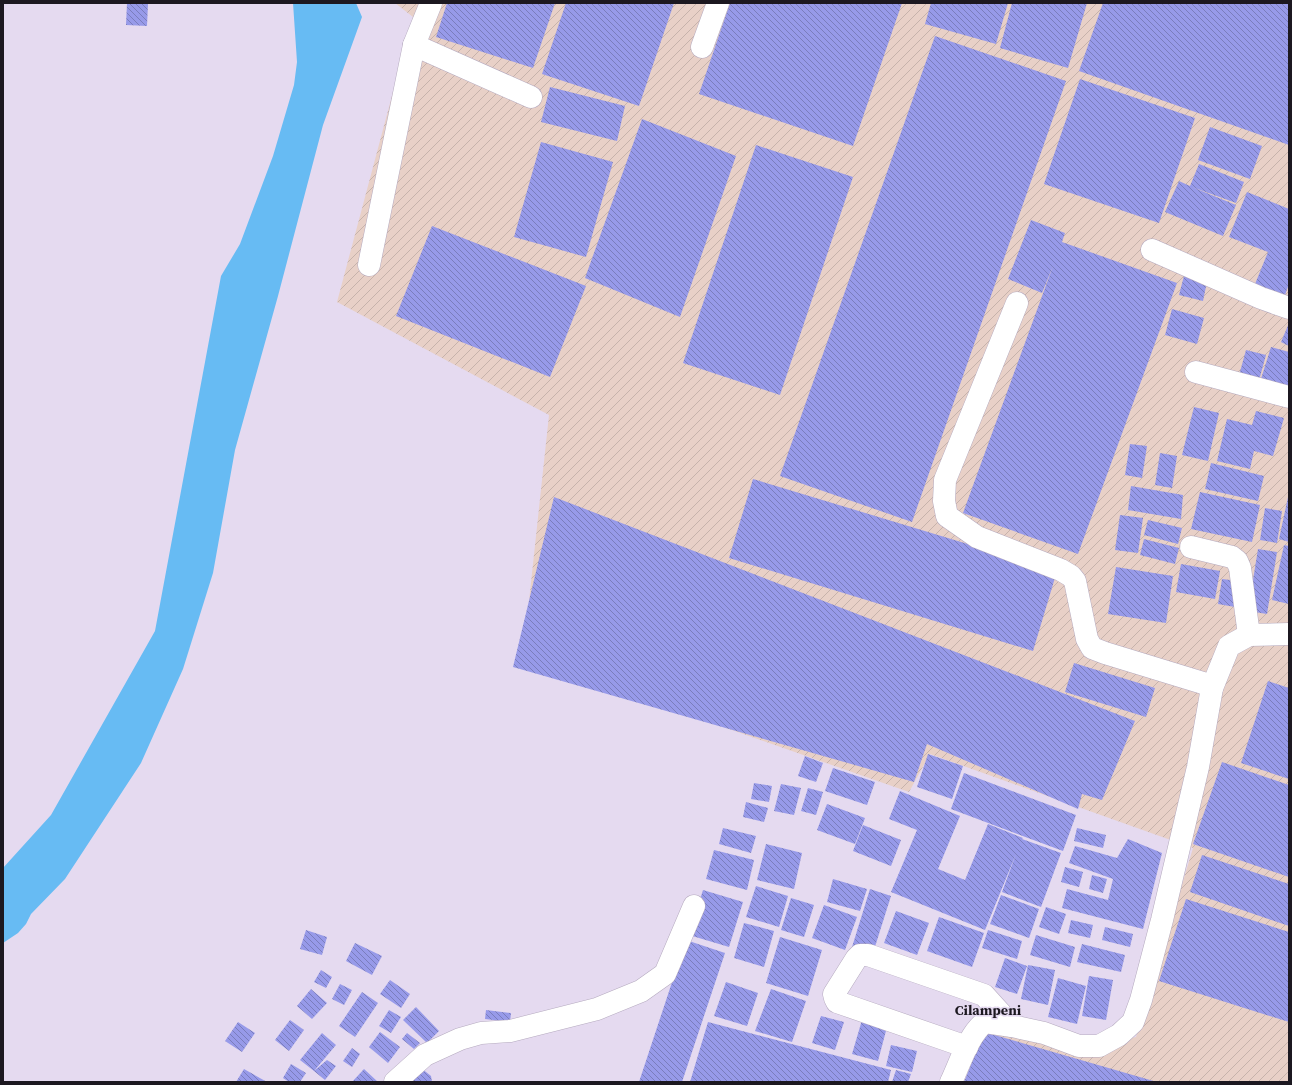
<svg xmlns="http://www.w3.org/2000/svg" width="1292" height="1085" font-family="'Source Serif 4',serif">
	<defs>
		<pattern id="industrial-furrows" width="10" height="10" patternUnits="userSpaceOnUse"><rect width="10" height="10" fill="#e8d0c7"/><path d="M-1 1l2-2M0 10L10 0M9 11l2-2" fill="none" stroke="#c6b2ab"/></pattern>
		<pattern id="building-back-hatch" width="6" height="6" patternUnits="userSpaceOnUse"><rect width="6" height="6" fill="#979ae9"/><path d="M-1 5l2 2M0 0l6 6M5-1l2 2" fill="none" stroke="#7a7dbc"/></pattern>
	</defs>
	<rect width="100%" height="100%" fill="#e5daf0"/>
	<path fill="url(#industrial-furrows)" d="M 395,3 L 1289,3 L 1289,1082 L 968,1082 L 993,1021 L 1108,1043 L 1136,1037 L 1193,848 L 930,754 L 909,792 L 523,657 L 549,415 L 337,302 L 413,17 Z"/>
	<path fill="#67bbf3" d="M 293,3 L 356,3 L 362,17 L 323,125 L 278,296 L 235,450 L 213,573 L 183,669 L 141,763 L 65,879 L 31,914 L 26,924 L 18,933 L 3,943 L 3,868 L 51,815 L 155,631 L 221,276 L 240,244 L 273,156 L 294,85 L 297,62 Z"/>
	<g fill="url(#building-back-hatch)">
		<path d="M 127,3 L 148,4 L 147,26 L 126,25 Z"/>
		<path d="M 447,3 L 555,3 L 533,68 L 436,37 Z"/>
		<path d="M 566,3 L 674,3 L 639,106 L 542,74 Z"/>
		<path d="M 730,3 L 902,3 L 853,146 L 699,94 Z"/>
		<path d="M 931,3 L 1008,3 L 996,44 L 925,24 Z"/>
		<path d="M 1012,3 L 1087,3 L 1068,68 L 1000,48 Z"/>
		<path d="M 1103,3 L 1289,3 L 1289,145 L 1079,71 Z"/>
		<path d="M 935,36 L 1066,81 L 912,522 L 780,476 Z"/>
		<path d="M 1080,79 L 1195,118 L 1159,223 L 1044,184 Z"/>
		<path d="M 550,87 L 625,106 L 617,141 L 541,122 Z"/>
		<path d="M 642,119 L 736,156 L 680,317 L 585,278 Z"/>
		<path d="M 1210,127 L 1262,146 L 1250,179 L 1198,160 Z"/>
		<path d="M 541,142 L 613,162 L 586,257 L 514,237 Z"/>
		<path d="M 756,145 L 853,177 L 780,395 L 683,363 Z"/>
		<path d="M 1199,164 L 1244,182 L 1236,203 L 1192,187 L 1236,205 L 1223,236 L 1165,212 L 1179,181 L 1190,186 Z"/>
		<path d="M 1247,192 L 1289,209 L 1289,284 L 1285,295 L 1255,284 L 1268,252 L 1229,237 Z"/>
		<path d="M 1031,220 L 1065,233 L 1062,242 L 1177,283 L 1078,554 L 963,513 L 1053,266 L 1042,293 L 1008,279 Z"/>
		<path d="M 432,226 L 586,286 L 550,377 L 396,316 Z"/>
		<path d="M 1185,272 L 1208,277 L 1203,301 L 1179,295 Z"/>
		<path d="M 1172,309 L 1204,318 L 1197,344 L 1165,335 Z"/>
		<path d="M 1289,323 L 1289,346 L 1281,342 Z"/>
		<path d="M 1271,347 L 1289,352 L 1289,390 L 1260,382 Z"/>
		<path d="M 1246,350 L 1266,355 L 1258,384 L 1238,379 Z"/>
		<path d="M 1194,407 L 1219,413 L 1208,461 L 1182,455 Z"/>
		<path d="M 1256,411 L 1284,418 L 1273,456 L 1254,451 L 1250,469 L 1217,461 L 1227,419 L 1252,425 Z"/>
		<path d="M 1130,444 L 1147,446 L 1142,478 L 1125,475 Z"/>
		<path d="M 1160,453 L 1177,456 L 1172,488 L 1155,485 Z"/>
		<path d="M 1211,463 L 1264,476 L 1258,501 L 1205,489 Z"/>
		<path d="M 753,479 L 1057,571 L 1033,651 L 729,558 Z"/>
		<path d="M 1131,486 L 1183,495 L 1181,519 L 1128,510 Z"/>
		<path d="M 1200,492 L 1260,505 L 1252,542 L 1191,529 Z"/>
		<path d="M 554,497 L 1135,721 L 1102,800 L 1082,794 L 1078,809 L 927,744 L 914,782 L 513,667 Z"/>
		<path d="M 1288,497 L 1289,497 L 1289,542 L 1279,539 Z"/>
		<path d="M 1265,508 L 1282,511 L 1277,543 L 1260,540 Z"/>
		<path d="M 1120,515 L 1143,518 L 1138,553 L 1115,550 Z"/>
		<path d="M 1148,520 L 1182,528 L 1178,544 L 1144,535 Z"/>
		<path d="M 1144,539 L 1179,548 L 1175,564 L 1140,555 Z"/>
		<path d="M 1284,545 L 1289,546 L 1289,604 L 1272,600 Z"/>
		<path d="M 1258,549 L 1277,552 L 1267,614 L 1248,611 Z"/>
		<path d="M 1181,564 L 1220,571 L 1215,599 L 1176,592 Z"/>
		<path d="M 1116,567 L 1173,576 L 1166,623 L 1108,614 Z"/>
		<path d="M 1222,579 L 1239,581 L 1235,607 L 1218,604 Z"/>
		<path d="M 1074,663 L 1155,688 L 1146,717 L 1065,692 Z"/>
		<path d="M 1268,681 L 1289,688 L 1289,779 L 1241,763 Z"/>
		<path d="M 928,754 L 963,766 L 952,799 L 917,787 Z"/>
		<path d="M 805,756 L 823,763 L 816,782 L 798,776 Z"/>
		<path d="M 1222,762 L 1289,785 L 1289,877 L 1193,844 Z"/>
		<path d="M 833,768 L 875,782 L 867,805 L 825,791 Z"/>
		<path d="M 964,773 L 1076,815 L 1063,851 L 951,809 Z"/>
		<path d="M 754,783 L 772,786 L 769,802 L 751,799 Z"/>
		<path d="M 781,784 L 801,788 L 794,815 L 774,811 Z"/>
		<path d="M 808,788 L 823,792 L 816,815 L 801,811 Z"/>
		<path d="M 900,791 L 960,816 L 938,869 L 965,880 L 988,824 L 1023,838 L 1022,839 L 1061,853 L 1041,907 L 1002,892 L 1016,854 L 985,930 L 891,892 L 917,830 L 889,819 Z"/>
		<path d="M 746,802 L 768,808 L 764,822 L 743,817 Z"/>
		<path d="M 827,804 L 865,818 L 855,844 L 817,830 Z"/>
		<path d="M 863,825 L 901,840 L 891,866 L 853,851 Z"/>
		<path d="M 723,828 L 756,836 L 751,853 L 719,844 Z"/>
		<path d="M 1077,828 L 1106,835 L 1103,848 L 1074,841 Z"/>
		<path d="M 1128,839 L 1162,853 L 1143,929 L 1062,908 L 1067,889 L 1108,900 L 1113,879 L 1069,863 L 1075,846 L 1117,858 Z"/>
		<path d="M 766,844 L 802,853 L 794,889 L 757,880 Z"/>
		<path d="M 714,850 L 754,860 L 747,890 L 706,879 Z"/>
		<path d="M 1202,855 L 1289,884 L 1289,926 L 1190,892 Z"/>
		<path d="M 1065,867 L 1083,872 L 1079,887 L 1061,882 Z"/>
		<path d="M 1092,875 L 1107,879 L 1103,893 L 1089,889 Z"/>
		<path d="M 833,879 L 867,889 L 860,911 L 827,902 Z"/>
		<path d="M 756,886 L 788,896 L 779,927 L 746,917 Z"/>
		<path d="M 870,889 L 891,896 L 873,953 L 852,947 Z"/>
		<path d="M 703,890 L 743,902 L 729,947 L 689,935 Z"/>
		<path d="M 1001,895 L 1039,909 L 1029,938 L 990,924 Z"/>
		<path d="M 791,898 L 814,905 L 804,937 L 781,930 Z"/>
		<path d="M 1186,899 L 1289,932 L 1289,1022 L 1159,981 Z"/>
		<path d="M 824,905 L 857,917 L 845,950 L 812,938 Z"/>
		<path d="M 1046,907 L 1066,914 L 1059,934 L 1039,927 Z"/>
		<path d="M 896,911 L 929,923 L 917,955 L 884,943 Z"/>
		<path d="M 939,917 L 984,933 L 972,967 L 927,951 Z"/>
		<path d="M 1071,920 L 1093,925 L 1090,938 L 1068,933 Z"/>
		<path d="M 744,923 L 774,931 L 764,967 L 734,958 Z"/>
		<path d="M 1105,927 L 1133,934 L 1130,947 L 1102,940 Z"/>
		<path d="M 306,930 L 327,937 L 322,955 L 300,949 Z"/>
		<path d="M 988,930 L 1022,941 L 1017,959 L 982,948 Z"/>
		<path d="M 1036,935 L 1075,947 L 1070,967 L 1030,955 Z"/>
		<path d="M 780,937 L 822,950 L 808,996 L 766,983 Z"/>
		<path d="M 686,940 L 725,953 L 682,1082 L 639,1082 Z"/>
		<path d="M 355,943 L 382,956 L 372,975 L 346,961 Z"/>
		<path d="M 1082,944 L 1125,955 L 1121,972 L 1077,962 Z"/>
		<path d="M 1005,958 L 1027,966 L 1017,994 L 995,987 Z"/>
		<path d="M 1028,965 L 1055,970 L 1048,1005 L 1021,999 Z"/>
		<path d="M 321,970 L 332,977 L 326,988 L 314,982 Z"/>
		<path d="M 1089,976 L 1113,980 L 1106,1020 L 1082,1016 Z"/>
		<path d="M 1058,978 L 1086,986 L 1077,1024 L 1048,1017 Z"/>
		<path d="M 390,980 L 410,994 L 401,1008 L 380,994 Z"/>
		<path d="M 726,982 L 758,993 L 747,1026 L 714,1016 Z"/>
		<path d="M 340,984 L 352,990 L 344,1005 L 332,999 Z"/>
		<path d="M 311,989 L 327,1003 L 312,1019 L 297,1006 Z"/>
		<path d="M 771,989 L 806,1001 L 792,1042 L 755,1031 Z"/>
		<path d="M 362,992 L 378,1003 L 355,1037 L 339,1026 Z"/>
		<path d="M 416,1007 L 439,1031 L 427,1043 L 403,1020 Z"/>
		<path d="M 389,1010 L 401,1017 L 391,1033 L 379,1026 Z"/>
		<path d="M 486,1010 L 511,1013 L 510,1022 L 485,1019 Z"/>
		<path d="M 821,1016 L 844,1022 L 835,1050 L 812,1043 Z"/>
		<path d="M 290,1020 L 304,1030 L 289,1051 L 275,1040 Z"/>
		<path d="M 862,1020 L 887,1027 L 878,1061 L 852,1054 Z"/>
		<path d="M 238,1022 L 255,1033 L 242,1052 L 225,1041 Z"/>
		<path d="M 708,1022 L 891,1070 L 888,1082 L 690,1082 Z"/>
		<path d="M 380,1032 L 400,1047 L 388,1063 L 369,1047 Z"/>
		<path d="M 984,1032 L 1157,1082 L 964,1082 Z"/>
		<path d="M 322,1033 L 336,1045 L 314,1071 L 327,1060 L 336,1066 L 325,1080 L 314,1071 L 300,1060 Z"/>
		<path d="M 407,1033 L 420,1043 L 414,1049 L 402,1039 Z"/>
		<path d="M 891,1045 L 917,1051 L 912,1072 L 886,1066 Z"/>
		<path d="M 352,1048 L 360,1054 L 352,1067 L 343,1061 Z"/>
		<path d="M 291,1064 L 306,1073 L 300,1082 L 289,1082 L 283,1078 Z"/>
		<path d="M 421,1068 L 431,1076 L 432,1082 L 404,1082 Z"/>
		<path d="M 244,1069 L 267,1082 L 236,1082 Z"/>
		<path d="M 364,1069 L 378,1082 L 352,1082 Z"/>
		<path d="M 896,1070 L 911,1074 L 908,1082 L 892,1082 Z"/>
	</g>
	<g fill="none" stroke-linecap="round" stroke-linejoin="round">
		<g stroke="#b5aabf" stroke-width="23">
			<g id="minor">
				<path d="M 414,45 L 531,97"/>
				<path d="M 702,47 L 718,3"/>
				<path d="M 1152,250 L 1261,298 L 1289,308"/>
				<path d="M 369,265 L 414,45 L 431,3"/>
				<path d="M 1017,303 L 945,480 L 944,501 L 947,516 L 977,537 L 1061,570 L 1071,576 L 1075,581 L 1087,639 L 1092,648 L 1105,653 L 1203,683 L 1212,688"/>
				<path d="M 1196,372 L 1289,397"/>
				<path d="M 1191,547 L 1232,557 L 1237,561 L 1240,568 L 1249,635"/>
				<path d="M 967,1047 L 837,1002 L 835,998 L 834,994 L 856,959 L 860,955 L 868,955 L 984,995 L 1012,1026"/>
				<path d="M 395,1082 L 425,1055 L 460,1039 L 481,1033 L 510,1031 L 597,1009 L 641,991 L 665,974 L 694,906"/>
				<path d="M 951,1082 C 960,1063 969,1034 985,1022 L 1012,1026 L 1044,1033 L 1079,1046 L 1099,1046 L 1119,1035 L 1133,1022 L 1141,1000 L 1162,920 L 1198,767 L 1212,688 L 1229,646 L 1249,635 L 1289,634"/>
			</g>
		</g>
		<use href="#minor" stroke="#fff" stroke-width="22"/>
	</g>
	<g text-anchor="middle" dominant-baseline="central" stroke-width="3" stroke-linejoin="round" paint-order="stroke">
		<g font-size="14" font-weight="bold" fill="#1c1820" stroke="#e5daf0">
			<text x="988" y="1010">Cilampeni</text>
		</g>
	</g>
	<rect width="1292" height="1085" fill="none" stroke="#1c1820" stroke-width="8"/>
</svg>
